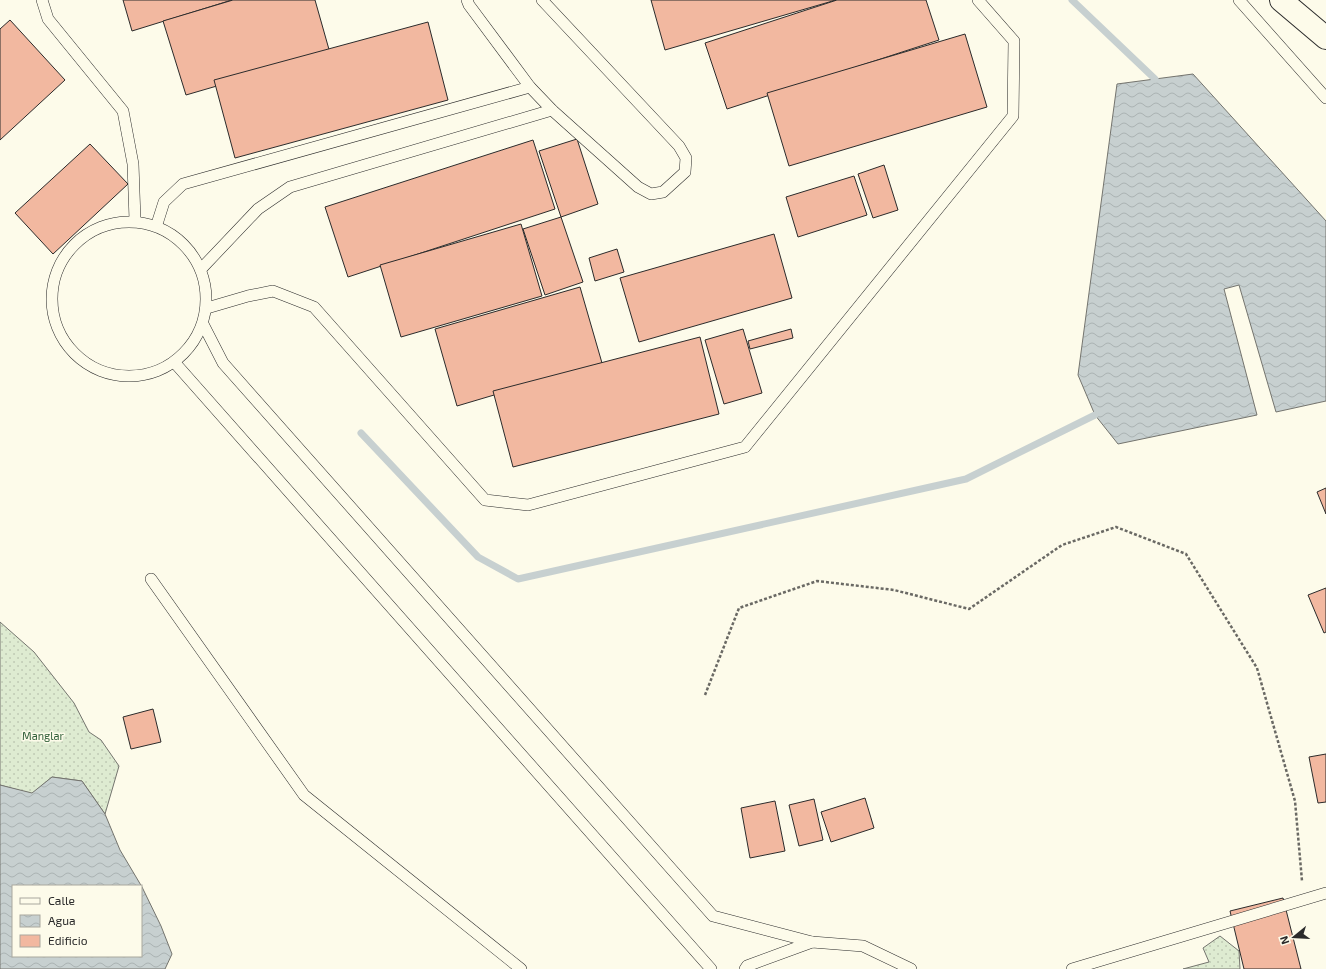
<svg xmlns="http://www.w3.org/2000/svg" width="1326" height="969" font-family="'Exo 2',sans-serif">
	<defs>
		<pattern id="grass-dots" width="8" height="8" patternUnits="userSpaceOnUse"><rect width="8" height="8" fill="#deebd1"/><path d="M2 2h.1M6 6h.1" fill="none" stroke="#bfcab4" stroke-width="1.8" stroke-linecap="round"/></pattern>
		<pattern id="water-waves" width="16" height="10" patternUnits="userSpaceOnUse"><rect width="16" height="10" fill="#c7d0d0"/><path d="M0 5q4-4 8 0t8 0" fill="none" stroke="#abb3b3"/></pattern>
	</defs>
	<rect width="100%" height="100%" fill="#fdfbea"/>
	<g fill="url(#grass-dots)" stroke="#74746e">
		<path d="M 0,622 L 34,652 L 74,703 L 89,732 L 101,740 L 119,766 L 105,814 L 82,781 L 52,777 L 32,794 L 0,785 Z"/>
		<path d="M 1220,936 L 1239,951 L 1240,969 L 1183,969 L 1209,962 L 1203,948 Z"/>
	</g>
	<g fill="url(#water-waves)" stroke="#74746e" fill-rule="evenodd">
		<path d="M 1193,74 L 1326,221 L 1326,401 L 1276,412 L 1239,285 L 1224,289 L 1257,415 L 1118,444 L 1095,415 L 1078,375 L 1117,84 Z"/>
		<path d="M 52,777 L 82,781 L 105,814 L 120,850 L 142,887 L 161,926 L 172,954 L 165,969 L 0,969 L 0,785 L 32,793 ZM 13,886 L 141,886 L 141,956 L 13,956 Z"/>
	</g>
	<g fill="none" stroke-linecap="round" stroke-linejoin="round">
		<g stroke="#c7d0d0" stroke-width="7">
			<path d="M 1072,0 L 1155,79"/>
			<path d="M 361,433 L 478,557 L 518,579 L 966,479 L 1095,415"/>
		</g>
	</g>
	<g fill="#f2b8a0" stroke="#2b2b2b">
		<path d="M 123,0 L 232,0 L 132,31 Z"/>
		<path d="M 233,0 L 315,0 L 330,53 L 186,95 L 163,21 Z"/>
		<path d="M 651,0 L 836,0 L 665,50 Z"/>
		<path d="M 837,0 L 926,0 L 939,40 L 727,109 L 705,43 Z"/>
		<path d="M 10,20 L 65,80 L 0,140 L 0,29 Z"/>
		<path d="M 428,22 L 448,100 L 235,158 L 214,80 Z"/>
		<path d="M 965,34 L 987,107 L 789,166 L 767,93 Z"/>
		<path d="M 577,139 L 598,204 L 561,217 L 539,151 Z"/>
		<path d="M 533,140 L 555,209 L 348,277 L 325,207 Z"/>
		<path d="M 90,144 L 128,184 L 53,254 L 15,213 Z"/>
		<path d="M 884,165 L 898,210 L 873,218 L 858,174 Z"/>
		<path d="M 854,176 L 867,215 L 798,237 L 786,197 Z"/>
		<path d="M 561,217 L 583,282 L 545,295 L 523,229 Z"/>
		<path d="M 521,224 L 542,296 L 401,337 L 380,265 Z"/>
		<path d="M 774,234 L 792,298 L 639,342 L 620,278 Z"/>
		<path d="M 617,249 L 624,272 L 595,281 L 589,258 Z"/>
		<path d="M 580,287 L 602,363 L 457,406 L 435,329 Z"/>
		<path d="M 743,329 L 762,393 L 724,404 L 705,340 Z"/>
		<path d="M 791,329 L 793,338 L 750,349 L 748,341 Z"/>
		<path d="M 700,337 L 719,414 L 513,467 L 493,391 Z"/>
		<path d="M 1326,488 L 1326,514 L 1317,492 Z"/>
		<path d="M 1326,588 L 1326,632 L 1324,633 L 1308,595 Z"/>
		<path d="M 153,709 L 161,742 L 131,749 L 123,717 Z"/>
		<path d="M 1326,754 L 1326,802 L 1318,803 L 1309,757 Z"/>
		<path d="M 865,798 L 874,828 L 831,842 L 821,812 Z"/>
		<path d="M 814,799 L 823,840 L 799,846 L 789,805 Z"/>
		<path d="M 775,801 L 785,851 L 750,858 L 741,808 Z"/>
		<path d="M 1283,898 L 1301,969 L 1244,969 L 1230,911 Z"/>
	</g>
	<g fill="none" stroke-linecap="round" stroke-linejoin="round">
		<g stroke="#2b2b2b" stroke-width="12">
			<g id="lane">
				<path d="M 42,0 L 48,19 L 123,111 L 133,164 L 135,220"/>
				<path d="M 467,0 L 469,5 L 530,87 L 552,110 L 638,187 L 651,194 L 663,192 L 685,172 L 686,158 L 679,146 L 542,0"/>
				<path d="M 1239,0 L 1326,98"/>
				<circle cx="129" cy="299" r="77"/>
				<path d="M 157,224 L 164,202 L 183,184 L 530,87"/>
				<path d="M 201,269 L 258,209 L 290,187 L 552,110"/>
				<path d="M 207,308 L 248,296 L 273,291 L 314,307 L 485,500 L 528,505 L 745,447 L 1013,116 L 1014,41 L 978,0"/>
				<path d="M 203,324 L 223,363 L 713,916 L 812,942"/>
				<path d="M 175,363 L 711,969"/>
				<path d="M 151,579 L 304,795 L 521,969"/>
				<path d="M 745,969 L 747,966 L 812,942 L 863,946 L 911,969"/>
				<path d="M 1072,969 L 1326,893"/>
			</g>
		</g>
		<g stroke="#2b2b2b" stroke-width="24">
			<path id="secondary" d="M 1281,0 L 1326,38"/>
		</g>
		<path stroke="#6a6964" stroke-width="2.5" stroke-dasharray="3 2" stroke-linecap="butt" d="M 705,695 L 739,608 L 817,581 L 894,590 L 969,609 L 1062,545 L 1116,527 L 1186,554 L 1257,668 L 1295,801 L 1302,881"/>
		<use href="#lane" stroke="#fdfbea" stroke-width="11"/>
		<use href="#secondary" stroke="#fdfbea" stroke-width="22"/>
	</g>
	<g text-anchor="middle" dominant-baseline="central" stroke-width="3" stroke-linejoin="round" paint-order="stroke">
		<g font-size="11" fill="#34623c" stroke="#fdfbea">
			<text x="43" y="735">Manglar</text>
		</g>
	</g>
	<rect x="12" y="885" width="130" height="72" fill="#fdfbea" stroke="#a9a89e"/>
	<rect x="20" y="898" width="20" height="6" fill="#fdfbea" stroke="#a9a89e"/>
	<text x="48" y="905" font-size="12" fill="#2b2b2b">Calle</text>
	<rect x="20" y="915" width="20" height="12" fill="url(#water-waves)" stroke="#a9a89e"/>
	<text x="48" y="925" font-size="12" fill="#2b2b2b">Agua</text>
	<rect x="20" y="935" width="20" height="12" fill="#f2b8a0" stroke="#a9a89e"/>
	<text x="48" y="945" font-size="12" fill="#2b2b2b">Edificio</text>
	<g transform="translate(1294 937) rotate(252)" stroke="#fdfbea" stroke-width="3" paint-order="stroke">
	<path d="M0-3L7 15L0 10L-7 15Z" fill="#2b2b2b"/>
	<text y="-6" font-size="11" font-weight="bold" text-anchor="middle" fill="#2b2b2b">N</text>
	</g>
</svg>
